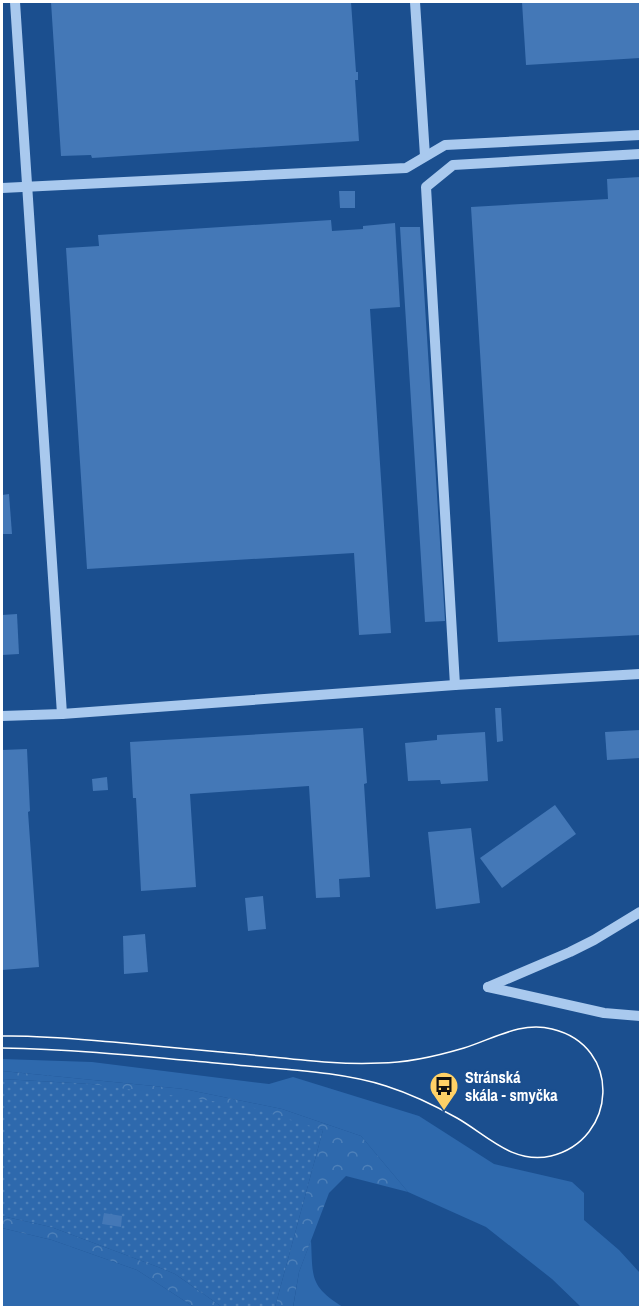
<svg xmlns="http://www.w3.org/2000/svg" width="642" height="1309" font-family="'Archivo Narrow',sans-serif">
	<defs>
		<pattern id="forest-crowns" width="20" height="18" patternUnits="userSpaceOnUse" patternTransform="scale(1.5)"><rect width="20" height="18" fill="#2e69ad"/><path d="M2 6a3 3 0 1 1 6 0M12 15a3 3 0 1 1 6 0" fill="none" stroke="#4d80b9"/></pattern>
		<pattern id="garden-dots" width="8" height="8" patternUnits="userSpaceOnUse" patternTransform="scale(1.5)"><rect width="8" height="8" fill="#2e69ad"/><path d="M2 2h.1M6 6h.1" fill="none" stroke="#4d80b9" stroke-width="1.8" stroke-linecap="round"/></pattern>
	</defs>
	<rect width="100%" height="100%" fill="#1b4f8f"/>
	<g fill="#2e69ad">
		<path d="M 2,1059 L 92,1062 L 269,1084 L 293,1077 L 419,1116 L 494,1164 L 572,1182 L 584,1193 L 584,1220 L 619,1250 L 640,1273 L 640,1307 L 581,1307 L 552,1279 L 486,1227 L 408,1192 L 361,1136 L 282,1109 L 184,1089 L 2,1071 Z"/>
		<path d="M 2,1228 L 52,1240 L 137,1270 L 194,1307 L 2,1308 Z"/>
		<path d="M 311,1240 C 313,1277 309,1286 343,1307 L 293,1308 L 299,1272 Z"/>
	</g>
	<g fill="url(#forest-crowns)">
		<path d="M 2,1071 L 184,1089 L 282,1109 L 361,1136 L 408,1192 L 346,1176 L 329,1193 L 299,1272 L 293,1307 L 275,1307 L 323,1130 L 91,1084 L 2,1079 Z"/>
		<path d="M 2,1216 L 51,1227 L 158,1267 L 175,1274 L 222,1307 L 194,1307 L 137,1270 L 52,1240 L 2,1228 Z"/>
	</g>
	<path fill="url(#garden-dots)" d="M 2,1079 L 91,1084 L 248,1106 L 323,1130 L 275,1307 L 222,1307 L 175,1274 L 158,1267 L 51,1227 L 2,1216 Z"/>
	<g fill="#4478b7">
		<path d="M 51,2 L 351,2 L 356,72 L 358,72 L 358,80 L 355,80 L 359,141 L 92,158 L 91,155 L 61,156 Z"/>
		<path d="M 522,2 L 640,2 L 640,58 L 526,65 Z"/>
		<path d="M 640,177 L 640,635 L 498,642 L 471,207 L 608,199 L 607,179 Z"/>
		<path d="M 339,191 L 355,191 L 355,208 L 340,208 Z"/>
		<path d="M 331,220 L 332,231 L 363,229 L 363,226 L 395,223 L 400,307 L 370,309 L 391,633 L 359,635 L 354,553 L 87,569 L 66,248 L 99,246 L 98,235 Z"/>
		<path d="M 400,227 L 420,227 L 445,621 L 425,622 Z"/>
		<path d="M 9,494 L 12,534 L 2,534 L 2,495 Z"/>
		<path d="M 17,614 L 19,654 L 2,655 L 2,615 Z"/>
		<path d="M 495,708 L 501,708 L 503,741 L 497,742 Z"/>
		<path d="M 363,728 L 367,783 L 364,784 L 370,877 L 339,879 L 340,897 L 316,898 L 309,786 L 190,794 L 196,887 L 141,891 L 136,798 L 133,798 L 130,742 Z"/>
		<path d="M 640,730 L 640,758 L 607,760 L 605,732 Z"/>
		<path d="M 485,732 L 488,781 L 441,784 L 440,780 L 408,781 L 405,743 L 437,740 L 437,735 Z"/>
		<path d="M 27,749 L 30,811 L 28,812 L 39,967 L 2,970 L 2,750 Z"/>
		<path d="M 107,777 L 108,790 L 93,791 L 92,779 Z"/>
		<path d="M 555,805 L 576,834 L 502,888 L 480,858 Z"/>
		<path d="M 471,828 L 480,903 L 436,909 L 428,832 Z"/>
		<path d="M 263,896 L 266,929 L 248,931 L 245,898 Z"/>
		<path d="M 145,934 L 148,972 L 124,974 L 123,936 Z"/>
		<path d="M 104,1213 L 122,1216 L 121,1227 L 102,1224 Z"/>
	</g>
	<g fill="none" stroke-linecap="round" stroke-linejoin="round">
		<g stroke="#a9c9ee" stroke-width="10">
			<path d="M 15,2 L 62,714"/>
			<path d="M 415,2 L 425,156"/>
			<path d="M 2,188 L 406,168 L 445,145 L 640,135"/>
			<path d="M 455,685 L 426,187 L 453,165 L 640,154"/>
			<path d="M 2,716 L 62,714 L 455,685 L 640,674"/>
			<path d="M 488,987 L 570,952 L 594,940 L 640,912"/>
			<path d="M 488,987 L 604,1013 L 640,1016"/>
		</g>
		<path stroke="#fff" stroke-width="1.5" d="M 2,1036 C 39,1035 76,1039 113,1042 C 163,1047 213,1051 263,1056 C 302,1060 341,1065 380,1063 C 408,1063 437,1056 464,1048 C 493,1039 521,1021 552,1029 C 623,1046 617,1140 551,1156 C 513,1165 487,1135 457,1118 C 434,1105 411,1094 386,1086 C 338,1071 286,1070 237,1065 C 159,1058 80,1049 2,1048"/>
	</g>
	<defs>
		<g id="bus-pin" transform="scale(1.5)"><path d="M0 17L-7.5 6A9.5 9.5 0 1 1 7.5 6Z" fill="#ffd166" stroke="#1b4f8f"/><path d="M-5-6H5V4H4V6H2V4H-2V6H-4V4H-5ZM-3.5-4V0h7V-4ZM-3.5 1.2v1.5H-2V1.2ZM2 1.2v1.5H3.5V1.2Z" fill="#111"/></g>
	</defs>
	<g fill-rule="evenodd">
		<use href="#bus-pin" x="444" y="1086"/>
	</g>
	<g text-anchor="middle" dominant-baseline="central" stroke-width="4.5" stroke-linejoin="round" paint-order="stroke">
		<g font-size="16" font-weight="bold" fill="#fff" stroke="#1b4f8f" text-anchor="start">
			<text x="465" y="1077">Stránská<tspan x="465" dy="18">skála - smyčka</tspan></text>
		</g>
	</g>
	<rect width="642" height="1309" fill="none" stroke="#ffffff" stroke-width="6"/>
</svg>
